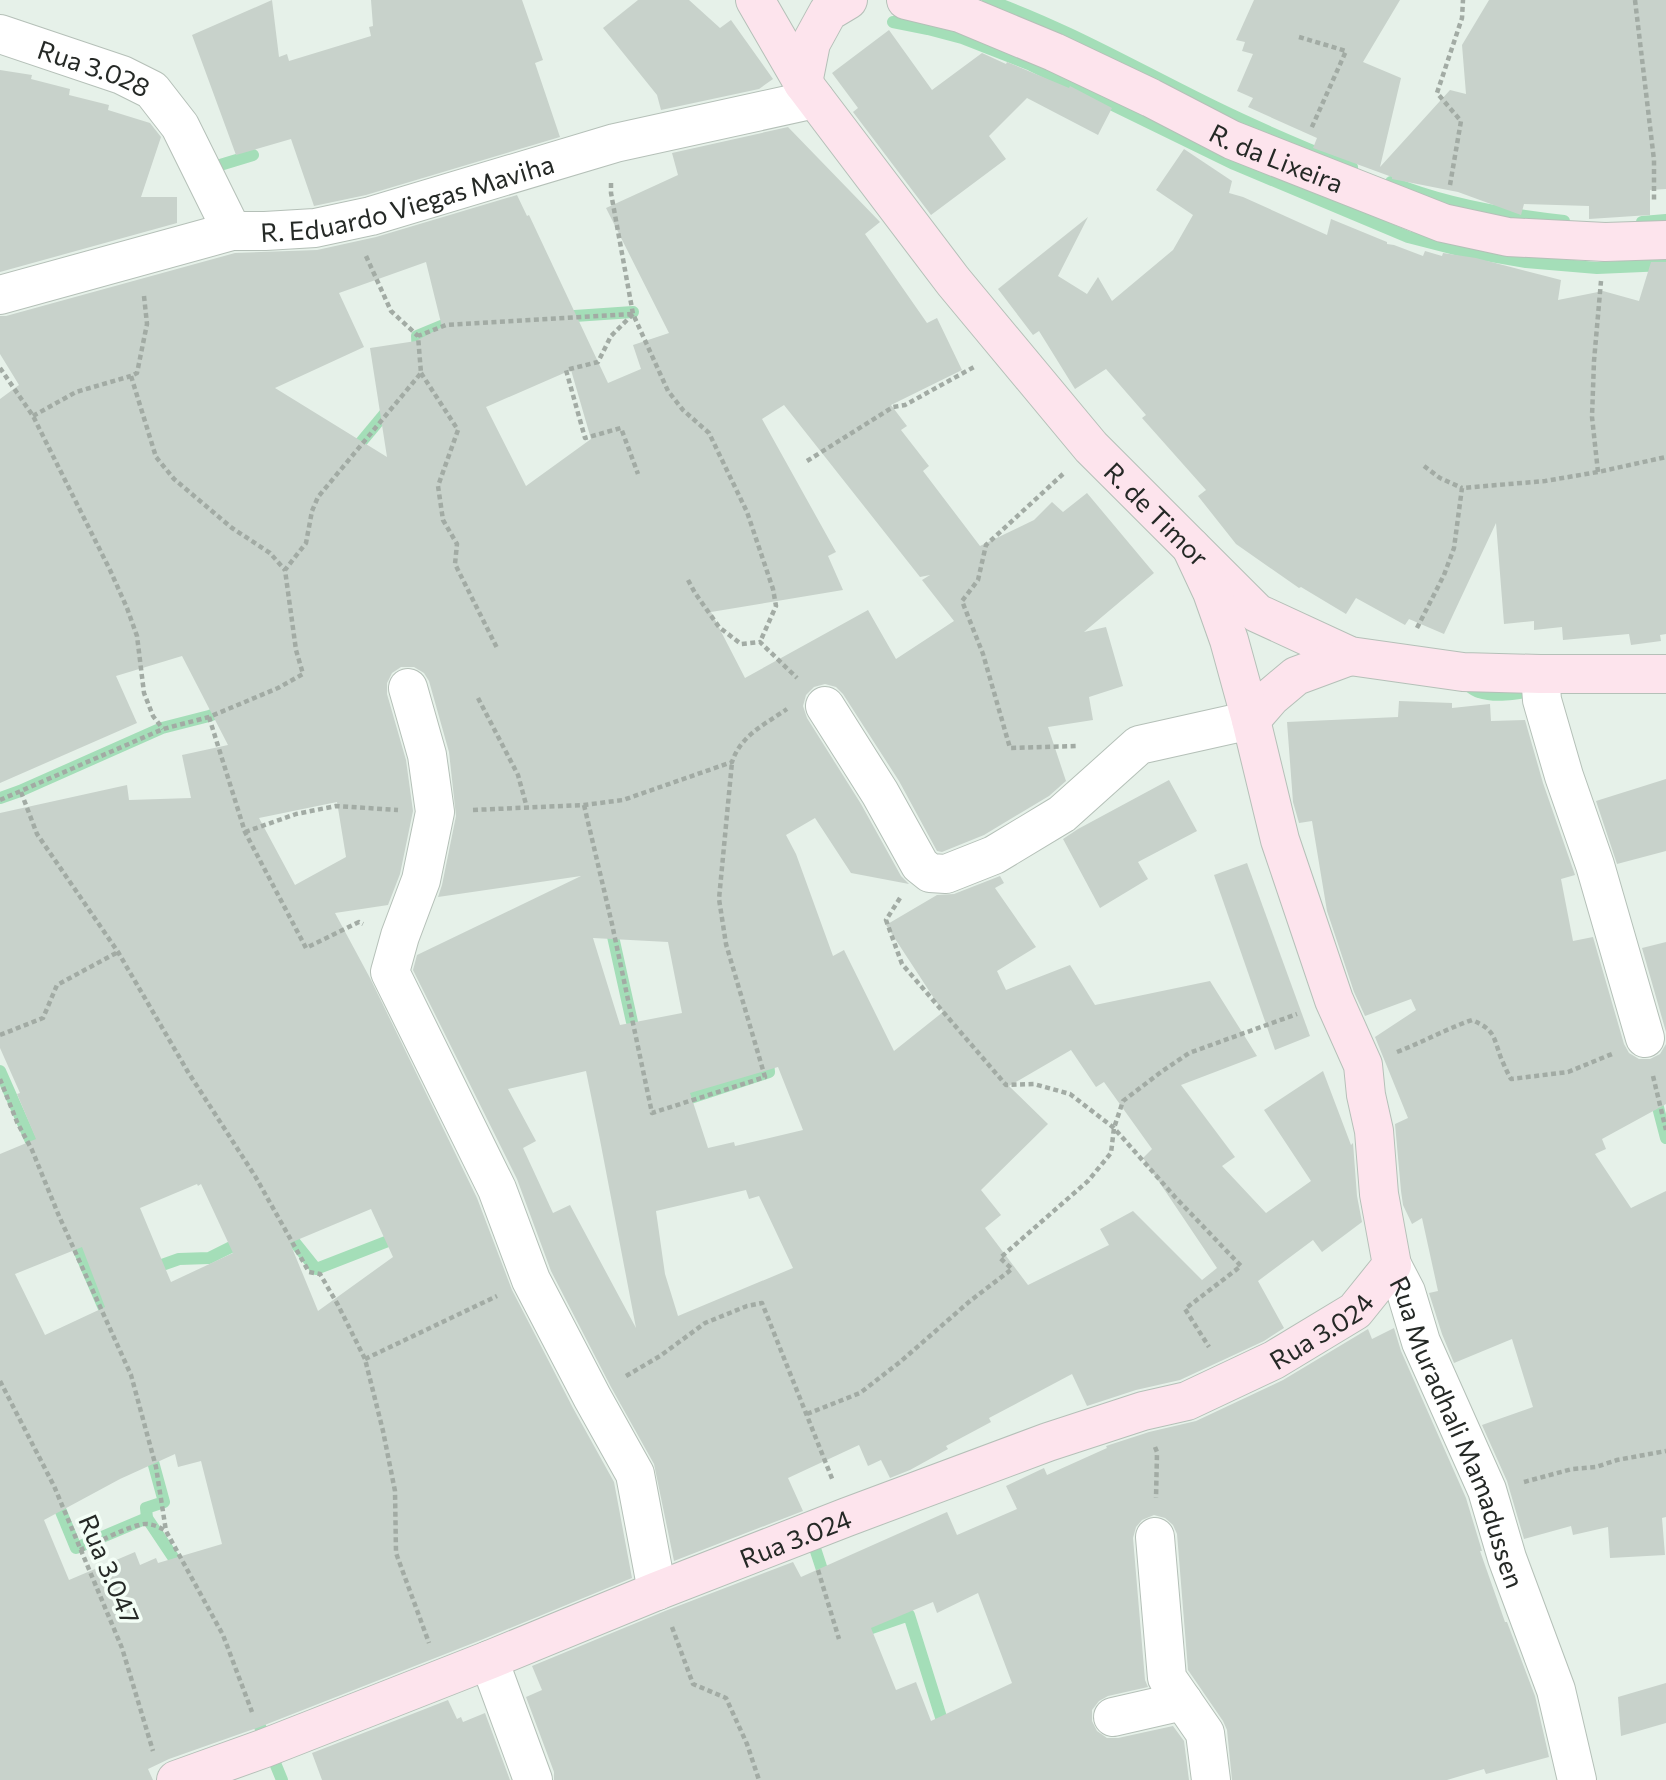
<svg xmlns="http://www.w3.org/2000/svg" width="1666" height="1780" font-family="Commissioner,sans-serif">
	<rect width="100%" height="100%" fill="#e6f1e9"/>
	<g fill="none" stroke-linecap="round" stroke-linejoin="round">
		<g stroke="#a4deb8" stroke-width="12">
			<path d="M 988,0 C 1067,28 1139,70 1215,107 C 1260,129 1305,148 1352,167"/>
			<path d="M 893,22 L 928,29 L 962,38 L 1031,65 L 1234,164 L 1408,237 L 1463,251 L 1526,262 L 1597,268 L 1666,265"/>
			<path d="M 207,169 L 253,155"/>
			<path d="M 1391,182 C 1442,203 1509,215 1564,221"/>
			<path d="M 1642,222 L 1666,220"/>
			<path d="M 560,317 L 633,312"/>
			<path d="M 418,355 L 417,336 L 446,324 L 458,324"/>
			<path d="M 352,453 L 392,405"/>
			<path d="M 1465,683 C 1469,686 1474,691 1479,692 C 1497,698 1520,693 1538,690"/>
			<path d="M 0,798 L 20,791 L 162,728 L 209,716 L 227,709"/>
			<path d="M 610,923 L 632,1022"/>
			<path d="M 0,1071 L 38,1157"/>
			<path d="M 1654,1092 L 1666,1138"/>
			<path d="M 678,1102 L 769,1072 L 767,1053"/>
			<path d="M 284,1229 L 316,1269 L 401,1236"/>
			<path d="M 72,1234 L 109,1320"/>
			<path d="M 148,1270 L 179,1259 L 209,1258 L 245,1240"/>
			<path d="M 149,1447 L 164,1502 L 146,1508 L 147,1518 L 183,1572"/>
			<path d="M 55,1497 L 76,1548 L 147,1518"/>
			<path d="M 811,1536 L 826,1582"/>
			<path d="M 857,1633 L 909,1615 L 945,1730"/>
			<path d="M 254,1712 L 282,1780"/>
		</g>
	</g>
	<g fill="#c8d2cb" fill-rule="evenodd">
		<path d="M 272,0 L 279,57 L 287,54 L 289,61 L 371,36 L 369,27 L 373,26 L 371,0 L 522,0 L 543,60 L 535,63 L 560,137 L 366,195 L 314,206 L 291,139 L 236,155 L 192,35 Z"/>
		<path d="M 638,0 L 689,0 L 720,28 L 731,20 L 773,79 L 759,89 L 661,110 L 657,95 L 603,28 Z"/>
		<path d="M 1254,0 L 1400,0 L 1363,62 L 1401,78 L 1380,167 L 1450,90 L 1466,94 L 1462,45 L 1489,0 L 1666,0 L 1666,189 L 1650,190 L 1650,215 L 1589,219 L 1589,206 L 1524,204 L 1521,215 L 1458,192 L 1392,179 L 1392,177 L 1313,148 L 1317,138 L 1248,107 L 1253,98 L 1237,91 L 1253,54 L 1242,51 L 1245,42 L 1236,40 Z"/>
		<path d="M 889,30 L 932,90 L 982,53 L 1006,64 L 1007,62 L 1069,88 L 1070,86 L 1112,108 L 1098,135 L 1027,98 L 989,136 L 1006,159 L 931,215 L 853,112 L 858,108 L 832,73 Z"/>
		<path d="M 0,70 L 32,75 L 31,79 L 70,89 L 69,95 L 109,105 L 108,110 L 150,123 L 161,137 L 141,197 L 177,197 L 177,223 L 0,272 Z"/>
		<path d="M 788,127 L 880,222 L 865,234 L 927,323 L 937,318 L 962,370 L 891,405 L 907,426 L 901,430 L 929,466 L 923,471 L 980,546 L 1034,520 L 1052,502 L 1063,512 L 1087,493 L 1154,573 L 1084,632 L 1106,627 L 1123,686 L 1089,697 L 1093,720 L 1048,727 L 1066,781 L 1049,796 L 984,835 L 942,852 L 937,851 L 899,781 L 843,694 L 836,687 L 825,684 L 814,687 L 806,695 L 803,706 L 807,718 L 861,804 L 901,876 L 909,884 L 851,873 L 815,818 L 786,835 L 796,854 L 833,956 L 844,950 L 894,1051 L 943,1012 L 886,925 L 937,895 L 954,894 L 1000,876 L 1004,883 L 995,888 L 1036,947 L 997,971 L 1006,990 L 1070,965 L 1095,1005 L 1210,981 L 1257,1056 L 1181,1085 L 1235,1157 L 1222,1166 L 1266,1213 L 1311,1181 L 1264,1110 L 1323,1071 L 1351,1145 L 1353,1143 L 1357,1196 L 1362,1222 L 1322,1252 L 1313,1240 L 1258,1281 L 1284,1328 L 1264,1341 L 1180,1380 L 1136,1390 L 1087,1406 L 1072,1374 L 989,1418 L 991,1422 L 946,1446 L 948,1449 L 910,1470 L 890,1478 L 881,1460 L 868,1466 L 859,1445 L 788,1478 L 803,1511 L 674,1561 L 654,1464 L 611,1387 L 551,1271 L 517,1179 L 413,970 L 417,955 L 581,876 L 438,897 L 442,885 L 456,816 L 449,752 L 429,681 L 424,673 L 414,667 L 401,667 L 392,673 L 387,683 L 387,694 L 406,760 L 413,811 L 400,874 L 388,905 L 335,913 L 370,978 L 477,1198 L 512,1290 L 573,1408 L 614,1482 L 632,1578 L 481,1640 L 257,1728 L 169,1759 L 148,1769 L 153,1780 L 0,1780 L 0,1154 L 36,1139 L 17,1094 L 20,1093 L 0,1048 L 0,813 L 127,785 L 129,800 L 191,798 L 182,755 L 228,745 L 182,656 L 116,676 L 137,723 L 0,783 L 0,399 L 19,385 L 0,354 L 0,316 L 6,316 L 235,253 L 317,250 L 376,237 L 517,195 L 527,216 L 529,215 L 608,383 L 641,369 L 633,345 L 669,333 L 606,208 L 678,175 L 672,153 ZM 426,262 L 442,327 L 416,341 L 370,348 L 387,457 L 275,388 L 364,347 L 339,293 ZM 571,370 L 591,439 L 526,486 L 486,407 ZM 784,405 L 920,577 L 930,575 L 922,580 L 954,621 L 896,659 L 868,610 L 745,678 L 711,612 L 843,590 L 828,556 L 836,552 L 762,419 ZM 337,802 L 346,857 L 295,885 L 259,818 ZM 593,938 L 668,942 L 682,1013 L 620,1025 ZM 1071,1050 L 1096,1087 L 1104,1082 L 1152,1149 L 1143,1158 L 1217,1268 L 1202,1280 L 1133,1211 L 1100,1229 L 1109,1245 L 1028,1285 L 985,1228 L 1001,1215 L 981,1190 L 1048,1124 L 1009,1086 ZM 778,1067 L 803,1130 L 735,1146 L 734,1142 L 708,1148 L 690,1093 ZM 586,1071 L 600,1140 L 636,1328 L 570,1205 L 553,1213 L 523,1148 L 536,1141 L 508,1089 ZM 197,1184 L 198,1186 L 201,1184 L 233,1253 L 171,1282 L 140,1208 ZM 746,1190 L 749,1199 L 759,1196 L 793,1268 L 678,1316 L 665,1274 L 656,1211 ZM 371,1209 L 393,1257 L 318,1311 L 290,1243 ZM 82,1247 L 105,1307 L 45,1335 L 15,1274 ZM 175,1454 L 178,1467 L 201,1461 L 222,1544 L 158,1563 L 156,1558 L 140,1565 L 135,1552 L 69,1580 L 44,1520 L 120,1479 Z"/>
		<path d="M 1184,149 L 1232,181 L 1229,193 L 1243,197 L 1327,235 L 1331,219 L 1387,242 L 1387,244 L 1394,245 L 1423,256 L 1425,251 L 1442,256 L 1443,253 L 1476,258 L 1561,280 L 1558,300 L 1603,291 L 1639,301 L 1651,262 L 1666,262 L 1666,634 L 1660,635 L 1661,641 L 1631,645 L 1629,634 L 1563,640 L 1562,627 L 1534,630 L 1534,621 L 1504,624 L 1496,523 L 1444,634 L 1409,619 L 1405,625 L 1356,598 L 1346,614 L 1301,587 L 1299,588 L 1236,544 L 1198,496 L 1206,490 L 1142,418 L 1146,415 L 1106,369 L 1075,389 L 1039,331 L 1033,335 L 998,289 L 1088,217 L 1058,276 L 1087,294 L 1098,277 L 1112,301 L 1173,250 L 1193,215 L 1156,190 Z"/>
		<path d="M 1399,701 L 1452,703 L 1452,708 L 1490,704 L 1491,721 L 1525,720 L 1543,783 L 1575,875 L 1561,879 L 1573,941 L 1593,937 L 1624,1044 L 1629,1053 L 1639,1059 L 1650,1059 L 1660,1054 L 1666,1044 L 1666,1104 L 1602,1139 L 1606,1149 L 1595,1154 L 1631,1208 L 1666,1191 L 1666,1517 L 1662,1518 L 1665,1555 L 1610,1558 L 1608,1527 L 1573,1535 L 1571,1526 L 1524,1539 L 1507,1481 L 1482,1425 L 1533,1407 L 1512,1339 L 1454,1363 L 1442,1334 L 1429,1293 L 1438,1291 L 1422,1218 L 1412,1224 L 1403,1205 L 1401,1191 L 1395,1124 L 1408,1118 L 1375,1037 L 1416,1010 L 1411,999 L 1365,1016 L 1354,992 L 1327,911 L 1312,821 L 1299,823 L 1293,802 L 1287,722 L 1398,717 Z"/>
		<path d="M 1666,779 L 1666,851 L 1617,864 L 1596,801 Z"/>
		<path d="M 1169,780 L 1197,831 L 1138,862 L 1148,879 L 1100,908 L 1063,839 L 1078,829 Z"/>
		<path d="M 1247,863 L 1310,1036 L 1275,1050 L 1214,875 Z"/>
		<path d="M 1666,942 L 1666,1032 L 1642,948 Z"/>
		<path d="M 1394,1328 L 1401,1351 L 1466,1498 L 1482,1551 L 1480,1551 L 1505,1622 L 1507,1622 L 1535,1696 L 1549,1757 L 1486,1774 L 1484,1769 L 1447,1780 L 1232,1780 L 1227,1730 L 1223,1721 L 1188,1670 L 1177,1534 L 1173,1525 L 1165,1518 L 1154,1515 L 1142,1520 L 1136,1527 L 1133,1538 L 1145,1680 L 1148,1687 L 1108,1696 L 1099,1701 L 1092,1710 L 1092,1721 L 1097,1731 L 1107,1738 L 1118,1738 L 1173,1726 L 1184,1741 L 1189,1780 L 554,1780 L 554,1772 L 526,1697 L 542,1690 L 532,1666 L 665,1611 L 793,1562 L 801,1577 L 947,1512 L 957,1535 L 1017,1509 L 1006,1486 L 1044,1468 L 1047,1475 L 1107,1448 L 1106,1446 L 1149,1432 L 1196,1421 L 1283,1380 L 1368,1329 L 1372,1339 ZM 978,1593 L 1012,1683 L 931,1721 L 916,1682 L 896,1690 L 871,1628 L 933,1602 L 937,1613 Z"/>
		<path d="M 1666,1683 L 1666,1723 L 1621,1736 L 1618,1697 Z"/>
		<path d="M 448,1700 L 457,1719 L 461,1717 L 463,1722 L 485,1713 L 510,1780 L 322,1780 L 312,1753 Z"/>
	</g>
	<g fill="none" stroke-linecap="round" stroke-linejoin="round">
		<g stroke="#b5c0b8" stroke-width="40">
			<g id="street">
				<path id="s1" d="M 0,34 L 122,75 L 152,90 L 180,126 L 232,231"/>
				<path id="s2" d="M 0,295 L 232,231 L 265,231 L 315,228 L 371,216 L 615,143 L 815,99"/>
				<path d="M 1540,674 L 1542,700 L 1564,776 L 1595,865 L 1645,1038"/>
				<path d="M 408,688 L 427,755 L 435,812 L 421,880 L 400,936 L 390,972 L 497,1189 L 531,1280 L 592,1397 L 635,1474 L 657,1591"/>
				<path d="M 825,706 L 880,793 L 920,865 L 930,873 L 946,874 L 994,855 L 1062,814 L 1139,745 L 1251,720"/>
				<path id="s3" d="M 1392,1265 L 1406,1292 L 1421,1342 L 1487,1490 L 1507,1558 L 1556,1690 L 1577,1780"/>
				<path d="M 1155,1537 L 1167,1678 L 1205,1733 L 1211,1780"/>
				<path d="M 489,1660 L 533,1780"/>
				<path d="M 1113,1717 L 1183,1701"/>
			</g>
		</g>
		<g stroke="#b5c0b8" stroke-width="40">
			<g id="secondary">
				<path id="s4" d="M 755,0 L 803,83 L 953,281 L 1091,447 L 1257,613 L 1350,656 L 1463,672 L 1540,674 L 1666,674"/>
				<path id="s5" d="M 906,0 L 960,13 L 1054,52 L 1151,98 L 1232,140 L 1443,223 L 1508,237 L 1605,242 L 1666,240"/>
				<path d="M 803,83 L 811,43 L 828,12 L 848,0"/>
				<path d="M 1251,720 L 1271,697 L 1296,676 L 1350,656"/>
				<path id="s6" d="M 176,1780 L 265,1748 L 489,1660 L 657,1591 L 847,1517 L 1048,1442 L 1143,1411 L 1187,1401 L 1274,1360 L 1355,1311 L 1392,1265 L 1379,1194 L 1374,1131 L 1366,1095 L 1363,1065 L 1334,1000 L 1280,840 L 1251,720 L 1229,640 L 1212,592 L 1191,547"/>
			</g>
		</g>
		<g stroke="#a2aba4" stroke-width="4.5" stroke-dasharray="5 3.5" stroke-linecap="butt">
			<path d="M 1635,0 L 1654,160 L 1654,201"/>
			<path d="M 1299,37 L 1346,51 L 1311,129"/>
			<path d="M 611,183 L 611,193 L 633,314 L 668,391 L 683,410 L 709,433 L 747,512 L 773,589 L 776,606 L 760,642"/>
			<path d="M 1450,185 L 1461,121 L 1437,93 L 1462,18 L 1463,0"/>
			<path d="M 366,256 L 391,311 L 418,336"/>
			<path d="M 144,296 L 147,324 L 137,373 L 131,376 L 156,457 L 174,479 L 232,528 L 270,553 L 285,570"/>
			<path d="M 633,314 L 611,336 L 598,362 L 566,370 L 585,438 L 621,428 L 638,474"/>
			<path d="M 0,368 L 33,416 L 110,570 L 127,608 L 137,636 L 144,693 L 153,716 L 163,729"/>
			<path d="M 421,373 L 458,430 L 438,486 L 443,520 L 457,544 L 455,564 L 497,648"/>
			<path d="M 33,416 L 76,392 L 131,376"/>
			<path d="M 807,461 L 893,407 L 905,405 L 974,367"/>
			<path d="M 1424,466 L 1440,478 L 1462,488"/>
			<path d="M 1598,472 L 1592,417 L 1594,361 L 1601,281"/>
			<path d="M 1063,474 L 986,545 L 978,580 L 962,601 L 983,654 L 1010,748 L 1079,746"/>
			<path d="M 688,580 L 695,593 L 719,627 L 741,644 L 760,642 L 797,678"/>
			<path d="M 1417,628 L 1444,575 L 1454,548 L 1462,488 L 1545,481 L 1598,472 L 1666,457"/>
			<path d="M 478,698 L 518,775 L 527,808"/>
			<path d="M 209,717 L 245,832 L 306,948 L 359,922 L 363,924"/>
			<path d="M 21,792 L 37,834 L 118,952 L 188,1072 L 255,1176 L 309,1272 L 320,1274 L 338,1305 L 365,1359 L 383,1431 L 395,1491 L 396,1553 L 429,1643"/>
			<path d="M 0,800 L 163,729 L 209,717 L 278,688 L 303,674 L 296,650 L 285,570 L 306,543 L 312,511 L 318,497 L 421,373 L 418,336 L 446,325 L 633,314"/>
			<path d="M 584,805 L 612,924 L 652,1113 L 765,1077 L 726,944 L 719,899 L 732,762"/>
			<path d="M 473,810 L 584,805 L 623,800 L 732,762 C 741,735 764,725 787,709"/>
			<path d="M 245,832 L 296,814 L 336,806 L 398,810"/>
			<path d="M 900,898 L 886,920 L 902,964 L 1006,1085 L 1034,1084 L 1070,1094 L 1114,1128 L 1175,1197 L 1241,1266 L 1185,1309 L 1209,1347"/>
			<path d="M 0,1035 L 43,1018 L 57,985 L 118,952"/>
			<path d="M 1397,1052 C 1423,1042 1446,1029 1472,1020 C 1495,1030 1493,1036 1501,1058 C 1504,1065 1507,1072 1511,1079 L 1568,1072 L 1612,1054"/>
			<path d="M 1653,1076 L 1666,1130"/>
			<path d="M 0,1079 L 17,1122 L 32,1150 L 59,1216 L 131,1375 L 156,1467 L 166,1531"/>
			<path d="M 365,1359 L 497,1296"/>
			<path d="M 626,1376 L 660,1356 L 705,1323 L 747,1306 L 762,1303 L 833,1481"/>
			<path d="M 0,1381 L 54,1486 L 122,1648 L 153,1751"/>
			<path d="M 807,1414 L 860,1393 L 900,1362 L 970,1301 L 1012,1269 L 1000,1258 L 1088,1181 L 1111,1153 L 1114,1128 L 1123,1101 L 1161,1072 L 1189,1053 L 1297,1014"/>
			<path d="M 1155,1447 L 1157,1452 L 1156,1498"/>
			<path d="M 1524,1482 L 1572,1469 L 1596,1467 L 1617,1460 L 1666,1451"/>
			<path d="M 80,1550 C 97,1543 122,1529 139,1525 C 148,1522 158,1526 166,1531 L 223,1635 L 252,1712"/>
			<path d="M 818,1570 L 839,1639"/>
			<path d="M 672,1627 L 693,1684 L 726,1698 L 747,1744 L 759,1780"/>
		</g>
		<use href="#street" stroke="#fff" stroke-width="38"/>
		<use href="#secondary" stroke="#fde4ed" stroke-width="38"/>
	</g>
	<g text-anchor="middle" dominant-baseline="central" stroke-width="7" stroke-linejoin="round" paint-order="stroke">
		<g font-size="26" fill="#252926" stroke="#f3fef6">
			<text stroke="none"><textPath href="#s1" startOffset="100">Rua 3.028</textPath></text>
			<text stroke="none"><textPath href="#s5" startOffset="404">R. da Lixeira</textPath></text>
			<text stroke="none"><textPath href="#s2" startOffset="420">R. Eduardo Viegas Maviha</textPath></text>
			<text stroke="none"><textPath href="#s4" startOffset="654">R. de Timor</textPath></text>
			<text stroke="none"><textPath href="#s6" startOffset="1232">Rua 3.024</textPath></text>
			<text stroke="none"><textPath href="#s3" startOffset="180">Rua Muradhali Mamadussen</textPath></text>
			<text stroke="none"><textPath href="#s6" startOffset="665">Rua 3.024</textPath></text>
			<text transform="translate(110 1569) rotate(67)">Rua 3.047</text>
		</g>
	</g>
</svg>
